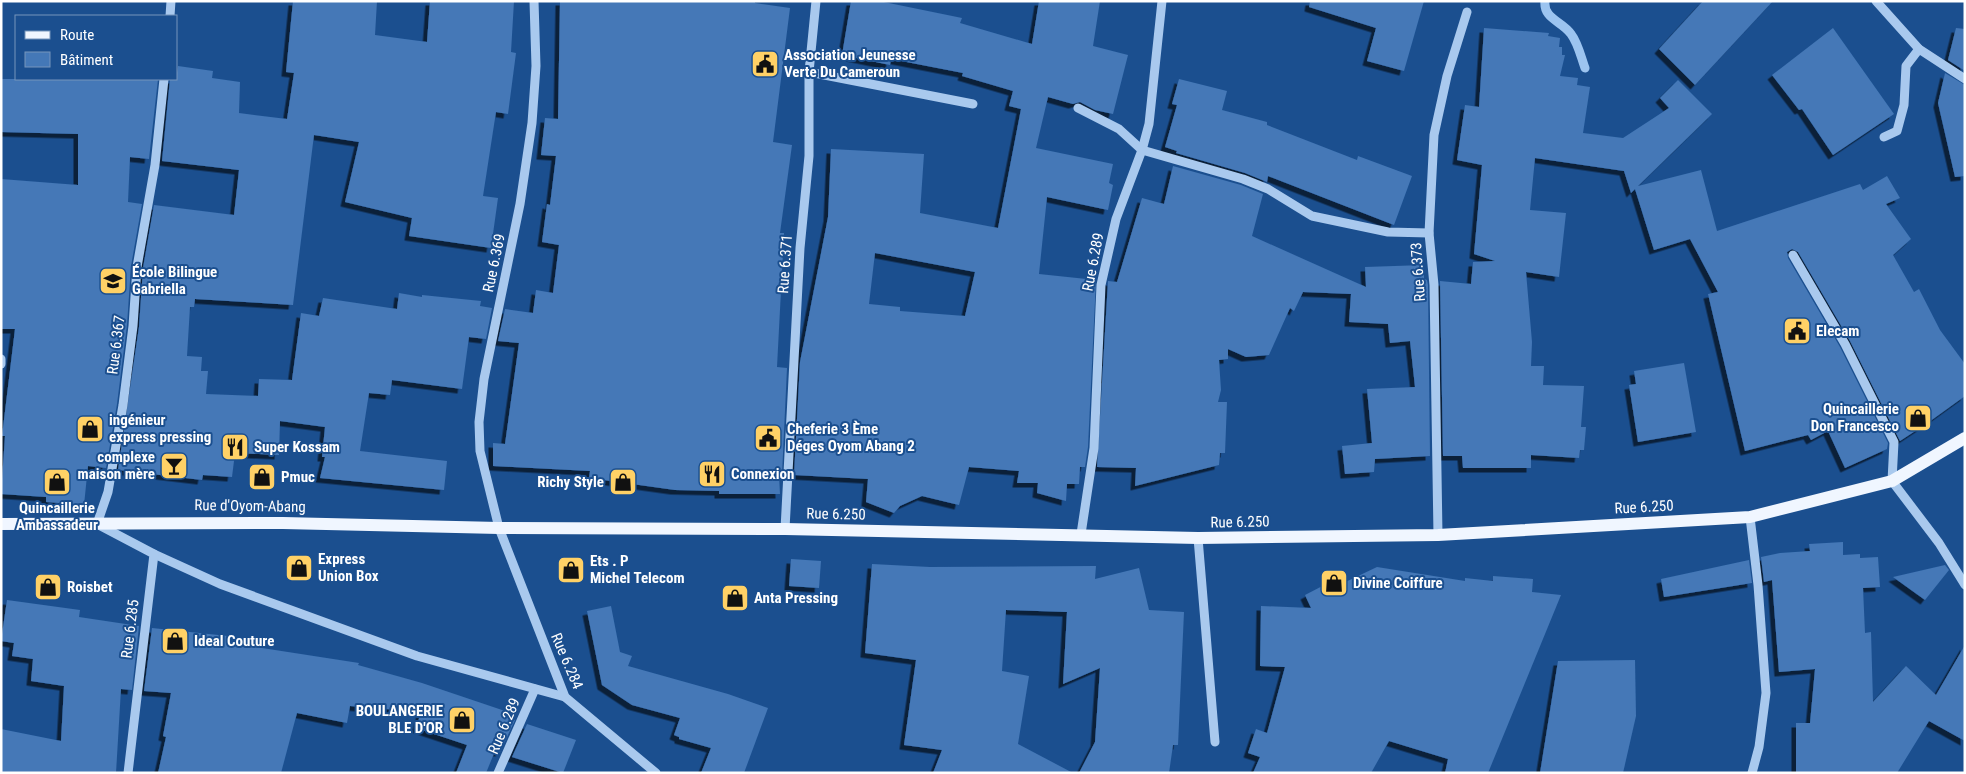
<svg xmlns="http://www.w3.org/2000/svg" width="1966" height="774" font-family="'Roboto Condensed',sans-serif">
	<defs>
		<filter id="shadow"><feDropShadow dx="-4.5" dy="4.5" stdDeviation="0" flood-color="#0009"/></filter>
	</defs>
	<rect width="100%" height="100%" fill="#1b4f8f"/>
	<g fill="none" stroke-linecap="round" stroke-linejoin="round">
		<path stroke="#9cc4f0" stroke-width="9" d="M 1545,1 C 1543,19 1562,21 1571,34 C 1578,43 1581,57 1585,68"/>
	</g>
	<g fill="#4478b7" fill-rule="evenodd" filter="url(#shadow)">
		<path d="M 293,1 L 377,1 L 375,35 L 427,42 L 430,1 L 514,1 L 511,52 L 516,53 L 508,114 L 496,112 L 483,196 L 498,198 L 491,248 L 409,236 L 412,218 L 345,202 L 359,142 L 314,135 L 293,305 L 195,299 L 194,307 L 190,307 L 187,356 L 202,357 L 201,371 L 208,371 L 206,394 L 258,396 L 259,379 L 292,380 L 301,313 L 319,316 L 323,298 L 397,309 L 399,293 L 422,297 L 422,295 L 481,301 L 480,306 L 492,308 L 486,339 L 469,337 L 462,389 L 392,380 L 390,395 L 369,393 L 360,451 L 447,461 L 444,490 L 320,478 L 325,457 L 322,457 L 325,427 L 280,421 L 279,455 L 235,453 L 232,477 L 203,475 L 202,480 L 118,470 L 139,327 L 143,268 L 154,205 L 234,215 L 239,170 L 162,161 L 170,79 L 176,79 L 178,66 L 213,71 L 212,78 L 240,82 L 239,113 L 287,119 L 294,73 L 286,72 Z"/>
		<path d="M 560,1 L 755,1 L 755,3 L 790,8 L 773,142 L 792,145 L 780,233 L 784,233 L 777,367 L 787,368 L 782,475 L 779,475 L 780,494 L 719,494 L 719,491 L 675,490 L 589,478 L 590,471 L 493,466 L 493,443 L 505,444 L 519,343 L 498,341 L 505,309 L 533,313 L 536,290 L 553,293 L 559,245 L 542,242 L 547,204 L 550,205 L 556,156 L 541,155 L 545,118 L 558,119 Z"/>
		<path d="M 851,1 L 879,1 L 962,18 L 960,23 L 1032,44 L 1039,1 L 1100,1 L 1093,46 L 1128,55 L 1113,114 L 1095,110 L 1080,102 L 1073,104 L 1048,97 L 1036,148 L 1113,164 L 1109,183 L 1113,185 L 1108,210 L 1047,197 L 1039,274 L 1096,280 L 1088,447 L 1085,467 L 1080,467 L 1079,484 L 1067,484 L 1066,501 L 1037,493 L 1038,483 L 1017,483 L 1019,471 L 969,467 L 959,505 L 922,496 L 900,506 L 894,513 L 866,502 L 868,479 L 794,475 L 800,362 L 828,217 L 831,149 L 924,154 L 920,213 L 998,228 L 1021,109 L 1009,106 L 1013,91 L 962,76 L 963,73 L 891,59 L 890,65 L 842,55 ZM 875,253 L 975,272 L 965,316 L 900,311 L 900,307 L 869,304 Z"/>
		<path d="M 1310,1 L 1424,1 L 1404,71 L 1367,61 L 1376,28 L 1309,7 Z"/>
		<path d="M 1703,1 L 1773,1 L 1695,85 L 1659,49 Z"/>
		<path d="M 1484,28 L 1549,33 L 1548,36 L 1560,38 L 1559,47 L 1562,47 L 1562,55 L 1565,55 L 1560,76 L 1578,78 L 1577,85 L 1590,87 L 1583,133 L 1623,138 L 1669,108 L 1660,98 L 1678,80 L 1712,114 L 1638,186 L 1701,170 L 1717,231 L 1860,184 L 1863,190 L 1887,176 L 1900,198 L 1886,204 L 1911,239 L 1893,255 L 1914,292 L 1919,289 L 1940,330 L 1965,364 L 1965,396 L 1929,422 L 1900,441 L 1850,341 L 1798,252 L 1792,249 L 1787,252 L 1788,258 L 1840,347 L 1888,443 L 1887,449 L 1845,468 L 1828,431 L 1811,440 L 1808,435 L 1745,451 L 1708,294 L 1718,292 L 1690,239 L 1654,250 L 1635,189 L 1631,193 L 1624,171 L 1535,158 L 1530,210 L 1566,213 L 1559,277 L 1526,272 L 1532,342 L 1531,366 L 1544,366 L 1543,385 L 1584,386 L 1581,427 L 1586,427 L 1584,450 L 1580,450 L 1579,458 L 1531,455 L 1531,468 L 1463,468 L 1462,456 L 1443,456 L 1440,281 L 1471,284 L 1473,262 L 1495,261 L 1474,254 L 1482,165 L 1457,160 L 1465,105 L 1479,107 Z"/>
		<path d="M 1833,28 L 1894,114 L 1833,155 L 1802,109 L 1799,110 L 1772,75 Z"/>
		<path d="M 1956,28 L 1965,29 L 1965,71 L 1948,60 Z"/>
		<path d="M 1945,73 L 1965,85 L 1965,176 L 1955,177 L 1938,103 Z"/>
		<path d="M 1,79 L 158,79 L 149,159 L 130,157 L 128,202 L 142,204 L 131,266 L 127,325 L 117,404 L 106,468 L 88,466 L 84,505 L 46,502 L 46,497 L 1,494 L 5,436 L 2,436 L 15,329 L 1,329 L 1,179 L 78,185 L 78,134 L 1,132 Z"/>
		<path d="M 1179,79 L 1227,91 L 1222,110 L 1267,122 L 1267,125 L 1357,160 L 1358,156 L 1412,176 L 1394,225 L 1268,176 L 1267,182 L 1245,173 L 1176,153 L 1177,151 L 1165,147 L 1177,105 L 1172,104 Z"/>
		<path d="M 1173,166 L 1241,185 L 1263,194 L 1252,236 L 1366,287 L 1365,267 L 1424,265 L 1424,279 L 1427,280 L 1428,285 L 1430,456 L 1375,459 L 1374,472 L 1345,474 L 1342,446 L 1372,443 L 1367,389 L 1415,387 L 1410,341 L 1390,343 L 1388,324 L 1349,322 L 1351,294 L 1303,292 L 1294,311 L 1290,308 L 1269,355 L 1246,357 L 1228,349 L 1228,359 L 1219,360 L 1221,390 L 1218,402 L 1227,402 L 1225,453 L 1220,453 L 1219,465 L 1135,486 L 1136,468 L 1097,467 L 1108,281 L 1117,282 L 1142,198 L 1164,204 Z"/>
		<path d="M 1684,363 L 1696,432 L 1638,442 L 1629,385 L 1636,384 L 1634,371 Z"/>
		<path d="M 1843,542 L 1843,555 L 1860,554 L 1860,558 L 1878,557 L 1880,587 L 1863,588 L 1865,633 L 1871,632 L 1873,702 L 1906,666 L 1936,695 L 1965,645 L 1965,741 L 1929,721 L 1897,773 L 1796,773 L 1796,723 L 1810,723 L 1815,669 L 1779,672 L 1772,580 L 1764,582 L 1761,557 L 1780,553 L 1810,551 L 1809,544 Z"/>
		<path d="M 791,559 L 821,561 L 819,588 L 789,586 Z"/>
		<path d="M 1749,560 L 1752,583 L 1664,597 L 1661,579 Z"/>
		<path d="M 872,564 L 930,567 L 1096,566 L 1095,579 L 1139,568 L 1149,610 L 1184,612 L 1178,745 L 1173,745 L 1169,773 L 1079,773 L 1095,742 L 1100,668 L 1063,684 L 1067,612 L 1006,610 L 1002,671 L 1029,676 L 1018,744 L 1073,773 L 933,773 L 942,750 L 904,745 L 916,660 L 865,653 Z"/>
		<path d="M 1945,565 L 1949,570 L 1925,600 L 1893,577 Z"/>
		<path d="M 1377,567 L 1465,581 L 1465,578 L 1493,581 L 1493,576 L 1533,579 L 1532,592 L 1561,595 L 1488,773 L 1445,773 L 1448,759 L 1389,741 L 1371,773 L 1253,773 L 1260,757 L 1248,753 L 1256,729 L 1267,733 L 1285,667 L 1260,666 L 1261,606 L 1311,608 L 1305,595 L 1334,580 L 1337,586 Z"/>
		<path d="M 7,600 L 80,610 L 79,617 L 139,626 L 132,690 L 121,689 L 116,773 L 1,773 L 1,729 L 61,741 L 64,686 L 31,681 L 33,659 L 12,656 L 14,643 L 1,641 Z"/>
		<path d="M 611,606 L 620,652 L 632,656 L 628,666 L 728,694 L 768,708 L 744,773 L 701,773 L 711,748 L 679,739 L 679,737 L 674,735 L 680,718 L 632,705 L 602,685 L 587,611 Z"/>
		<path d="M 152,628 L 237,637 L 236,644 L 359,663 L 358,665 L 422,683 L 508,712 L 506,717 L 515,720 L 500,752 L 495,751 L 486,773 L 456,773 L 467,745 L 416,728 L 421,712 L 350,706 L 347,723 L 297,713 L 281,773 L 158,773 L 166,737 L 163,736 L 171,693 L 144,691 Z"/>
		<path d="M 1635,660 L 1636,716 L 1623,773 L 1540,773 L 1558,661 Z"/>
		<path d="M 527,724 L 576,740 L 563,773 L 512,757 Z"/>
	</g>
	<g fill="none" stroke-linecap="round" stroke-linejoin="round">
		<g stroke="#a9c9ee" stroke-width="9">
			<path d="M 534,1 L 536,66 L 532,123 L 520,204 L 484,379 L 479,422 L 480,451 L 499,528 L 565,697 L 656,773"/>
			<path d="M 1876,1 L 1919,49 L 1965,79"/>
			<path d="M 170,16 L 171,1"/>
			<path d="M 809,72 L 973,104"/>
			<path d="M 1078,108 L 1119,129 L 1142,150 L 1243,179 L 1268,189 L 1312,216 L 1388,232 L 1429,233"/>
			<path d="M 1884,137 L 1897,131 L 1904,105 L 1906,66 L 1919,49"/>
			<path d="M 1793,255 L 1845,344 L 1894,442 L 1892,481 L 1939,543 L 1965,585"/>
			<path d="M 1,359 L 1,364"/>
			<path d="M 1750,517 L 1758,585 L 1766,693 L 1759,747 L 1752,773"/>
			<path d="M 785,529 L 800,248 L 809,156 L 809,72 L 816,1"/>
			<path d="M 1081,534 L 1094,448 L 1101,285 L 1116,219 L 1142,150 L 1149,124 L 1162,1"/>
			<path d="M 1438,535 L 1434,285 L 1429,233 L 1434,135 L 1447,76 L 1467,12"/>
			<path d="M 1198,538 L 1215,742"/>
			<path d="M 154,554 L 220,584 L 417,656 L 565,697"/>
			<path d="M 128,773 L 154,554 L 97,524 L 108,492 L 123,405 L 133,326 L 137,267 L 155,165 L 164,79"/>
			<path d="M 498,773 L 535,689"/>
		</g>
		<path stroke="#f0f6ff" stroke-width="12" d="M 1,524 L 283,523 L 499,528 L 785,529 L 1198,538 L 1438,535 L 1750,517 L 1892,481 L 1965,438"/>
	</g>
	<defs>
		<g id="civic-square" transform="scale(1.4375)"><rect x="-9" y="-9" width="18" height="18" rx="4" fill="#ffd166" stroke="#1b4f8f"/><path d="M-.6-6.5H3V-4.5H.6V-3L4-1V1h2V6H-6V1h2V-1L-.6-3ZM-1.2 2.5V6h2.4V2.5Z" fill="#111"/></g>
		<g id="school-square" transform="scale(1.4375)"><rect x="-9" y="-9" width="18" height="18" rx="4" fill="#ffd166" stroke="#1b4f8f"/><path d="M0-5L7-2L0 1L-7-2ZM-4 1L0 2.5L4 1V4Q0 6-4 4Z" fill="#111"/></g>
		<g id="shop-square" transform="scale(1.4375)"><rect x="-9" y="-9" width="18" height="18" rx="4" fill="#ffd166" stroke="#1b4f8f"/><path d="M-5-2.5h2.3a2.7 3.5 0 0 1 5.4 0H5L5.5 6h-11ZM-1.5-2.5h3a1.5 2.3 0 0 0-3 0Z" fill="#111"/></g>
		<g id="restaurant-square" transform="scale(1.4375)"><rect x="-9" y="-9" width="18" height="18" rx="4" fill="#ffd166" stroke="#1b4f8f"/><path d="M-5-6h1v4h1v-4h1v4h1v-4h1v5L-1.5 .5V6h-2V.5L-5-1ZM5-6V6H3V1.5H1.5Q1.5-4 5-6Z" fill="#111"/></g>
		<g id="bar-square" transform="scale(1.4375)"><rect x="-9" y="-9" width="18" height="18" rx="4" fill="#ffd166" stroke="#1b4f8f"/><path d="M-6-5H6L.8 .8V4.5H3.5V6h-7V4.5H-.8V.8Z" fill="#111"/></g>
	</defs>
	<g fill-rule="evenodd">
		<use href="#civic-square" x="765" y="64"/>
		<use href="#school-square" x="113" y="281"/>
		<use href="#civic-square" x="1797" y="331"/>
		<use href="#shop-square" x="1918" y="418"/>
		<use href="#shop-square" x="90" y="429"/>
		<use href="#civic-square" x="768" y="438"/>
		<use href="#restaurant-square" x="235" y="447"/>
		<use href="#bar-square" x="174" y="466"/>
		<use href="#restaurant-square" x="712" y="474"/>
		<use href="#shop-square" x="262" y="477"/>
		<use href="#shop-square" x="57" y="482"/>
		<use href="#shop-square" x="623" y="482"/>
		<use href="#shop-square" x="299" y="568"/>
		<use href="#shop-square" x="571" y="570"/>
		<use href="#shop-square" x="1334" y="583"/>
		<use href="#shop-square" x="48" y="587"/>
		<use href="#shop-square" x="735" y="598"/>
		<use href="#shop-square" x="175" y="641"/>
		<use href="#shop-square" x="462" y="720"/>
	</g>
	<g text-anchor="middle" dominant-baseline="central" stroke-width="4" stroke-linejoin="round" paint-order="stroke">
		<g font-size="15" font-weight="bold" fill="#fff" stroke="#1b4f8f" text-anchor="start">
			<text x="784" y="55">Association Jeunesse<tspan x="784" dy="17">Verte Du Cameroun</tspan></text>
			<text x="132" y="272">École Bilingue<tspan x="132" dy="17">Gabriella</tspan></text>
			<text x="1816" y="331">Elecam</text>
			<text x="1899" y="409" text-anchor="end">Quincaillerie<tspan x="1899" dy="17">Don Francesco</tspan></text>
			<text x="109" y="420">ingénieur<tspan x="109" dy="17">express pressing</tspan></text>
			<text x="787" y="429">Cheferie 3 Ème<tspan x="787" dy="17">Déges Oyom Abang 2</tspan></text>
			<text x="254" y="447">Super Kossam</text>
			<text x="155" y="457" text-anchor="end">complexe<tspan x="155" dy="17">maison mère</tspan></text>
			<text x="731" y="474">Connexion</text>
			<text x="281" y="477">Pmuc</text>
			<text x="604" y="482" text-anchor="end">Richy Style</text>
			<text x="57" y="508" text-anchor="middle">Quincaillerie<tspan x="57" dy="17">Ambassadeur</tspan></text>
			<text x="318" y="559">Express<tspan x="318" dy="17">Union Box</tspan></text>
			<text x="590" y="561">Ets . P<tspan x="590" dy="17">Michel Telecom</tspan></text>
			<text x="1353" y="583">Divine Coiffure</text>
			<text x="67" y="587">Roisbet</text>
			<text x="754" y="598">Anta Pressing</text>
			<text x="194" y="641">Ideal Couture</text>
			<text x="443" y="711" text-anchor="end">BOULANGERIE<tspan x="443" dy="17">BLE D'OR</tspan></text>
		</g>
		<g font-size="15" fill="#fff" stroke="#1b4f8f">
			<text transform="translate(1093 262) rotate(-79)">Rue 6.289</text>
			<text transform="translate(494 263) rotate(-78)">Rue 6.369</text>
			<text transform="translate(785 264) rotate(-86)">Rue 6.371</text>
			<text transform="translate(1418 272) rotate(-94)">Rue 6.373</text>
			<text transform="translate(116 345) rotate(-83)">Rue 6.367</text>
			<text transform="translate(250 506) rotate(1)">Rue d'Oyom-Abang</text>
			<text transform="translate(1644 507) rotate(-3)">Rue 6.250</text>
			<text transform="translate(836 514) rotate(1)">Rue 6.250</text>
			<text transform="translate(1240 522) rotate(-1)">Rue 6.250</text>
			<text transform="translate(130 629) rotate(-83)">Rue 6.285</text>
			<text transform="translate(567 661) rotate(67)">Rue 6.284</text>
			<text transform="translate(504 726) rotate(-67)">Rue 6.289</text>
		</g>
	</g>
	<rect width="1966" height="774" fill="none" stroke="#ffffff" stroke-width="5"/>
	<rect x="15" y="15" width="162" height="65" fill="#1b4f8f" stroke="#7695bc"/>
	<rect x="25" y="31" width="25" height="8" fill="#f0f6ff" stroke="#7695bc"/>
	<text x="60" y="40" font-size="15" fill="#ffffff">Route</text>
	<rect x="25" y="52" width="25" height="15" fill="#4478b7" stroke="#7695bc"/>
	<text x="60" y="65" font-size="15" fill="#ffffff">Bâtiment</text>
</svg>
